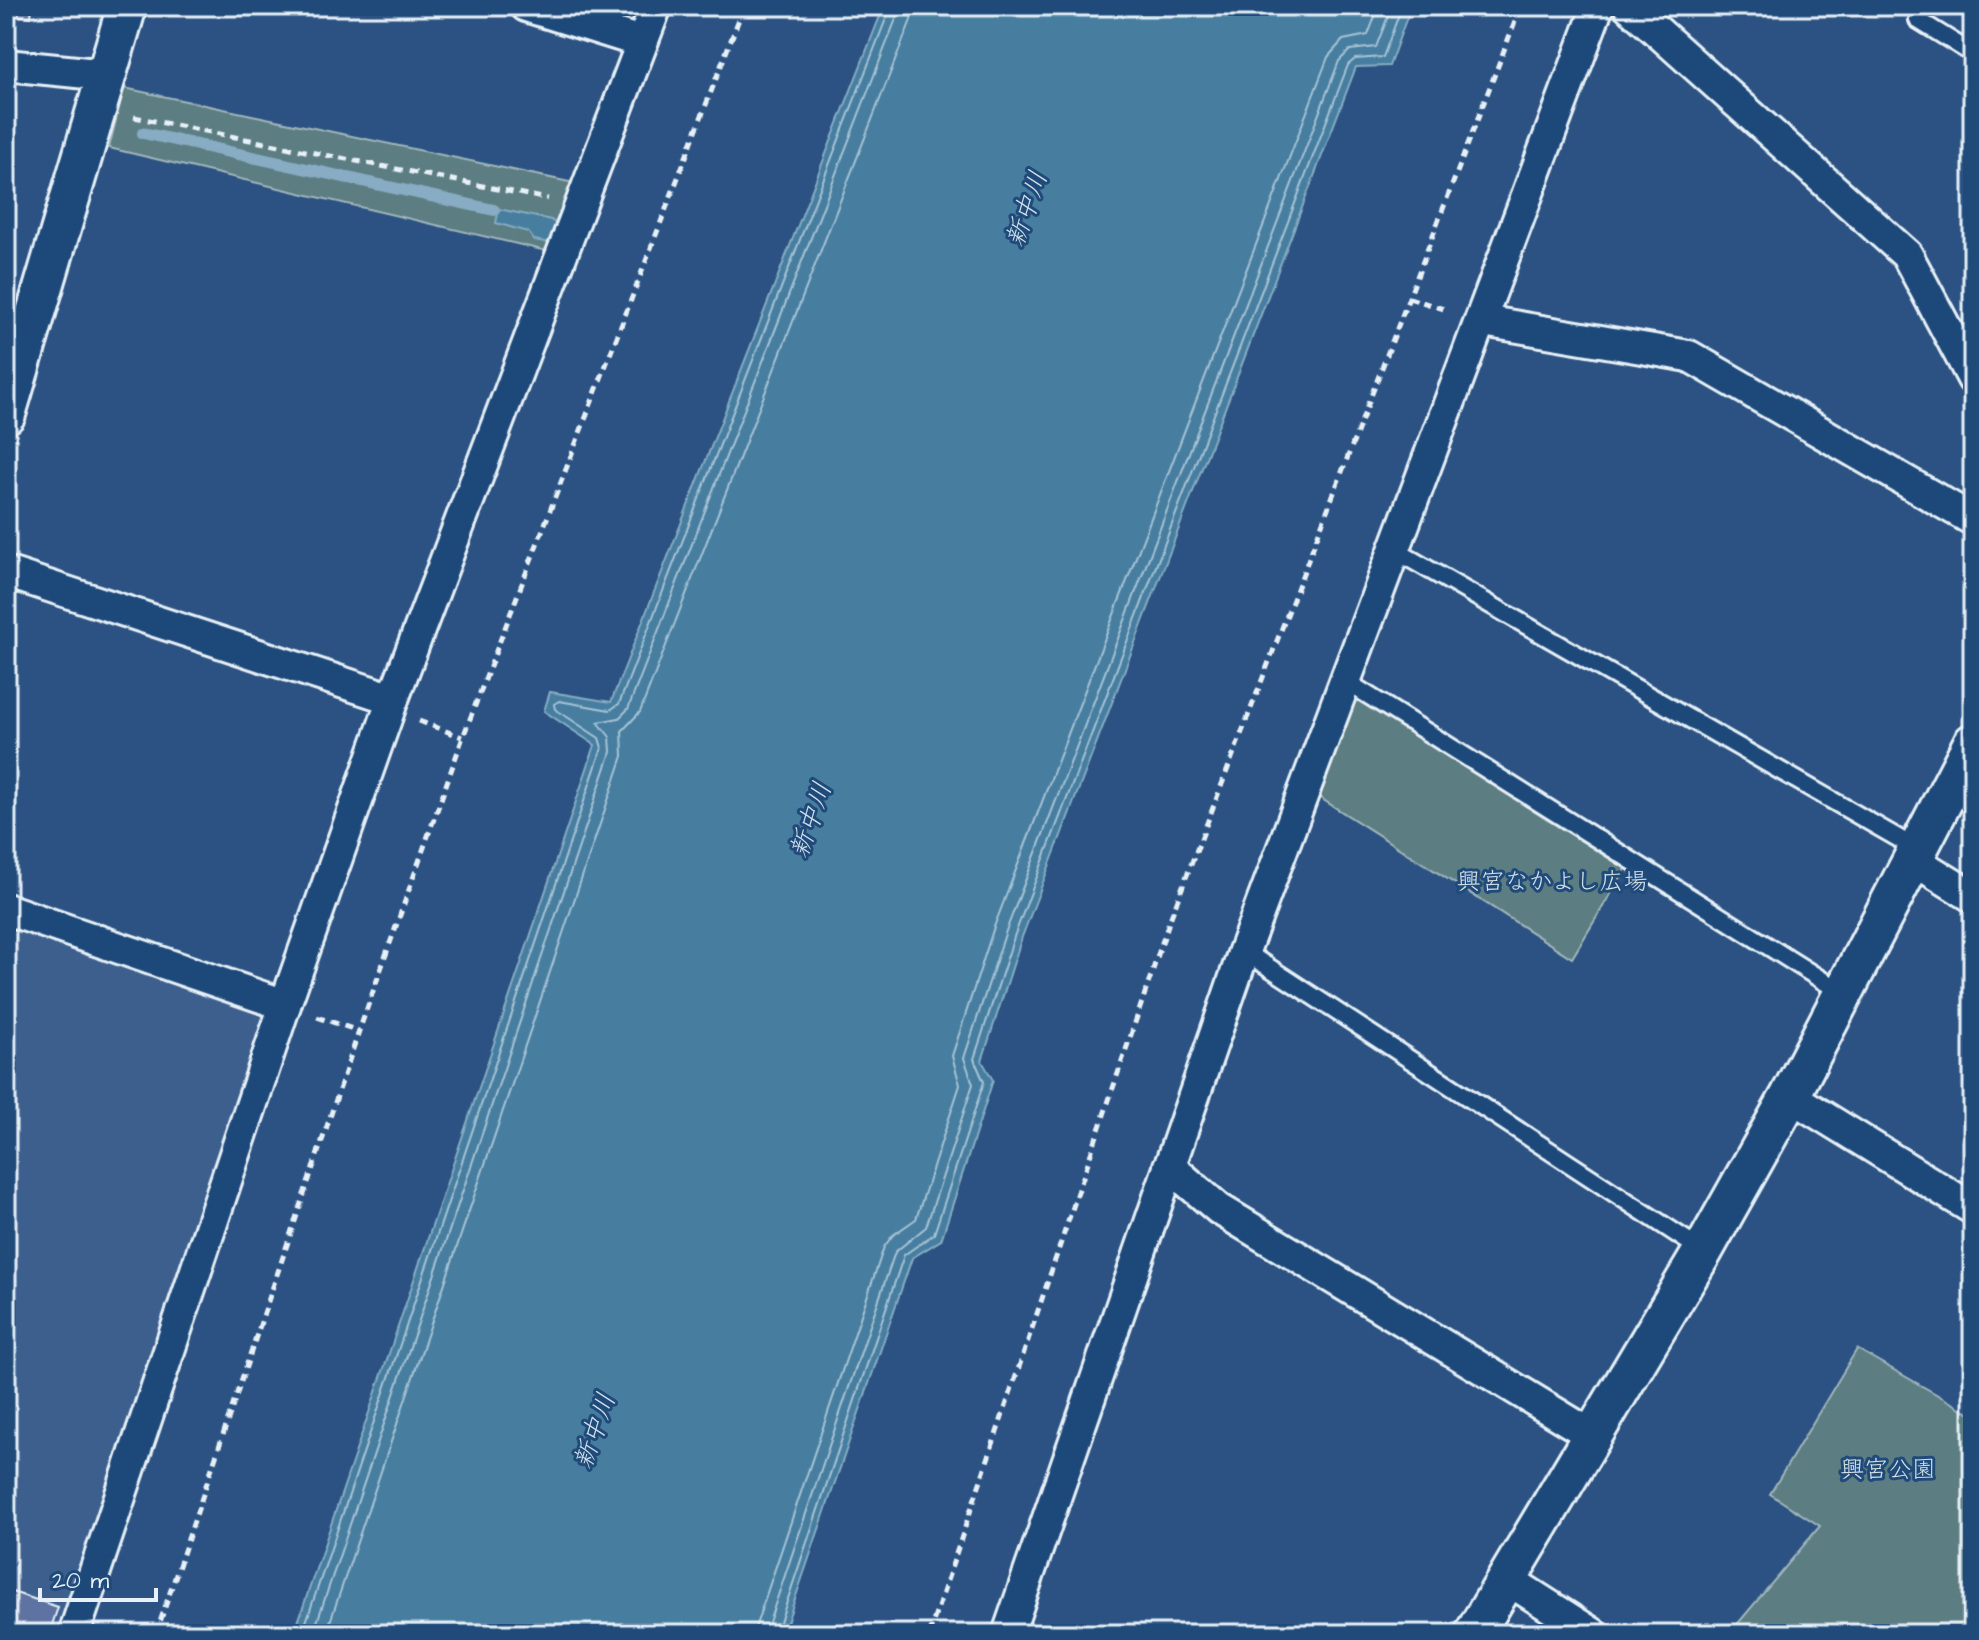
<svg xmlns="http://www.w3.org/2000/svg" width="1979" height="1640" font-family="'Architects Daughter','Klee One',sans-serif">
	<rect width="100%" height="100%" fill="#2b5282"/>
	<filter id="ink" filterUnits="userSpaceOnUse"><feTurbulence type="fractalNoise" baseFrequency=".0125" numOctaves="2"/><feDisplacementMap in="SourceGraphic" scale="16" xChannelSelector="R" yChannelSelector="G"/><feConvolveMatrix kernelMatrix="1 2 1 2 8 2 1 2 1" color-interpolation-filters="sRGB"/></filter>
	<g filter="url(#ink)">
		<path fill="#3d5f8e" d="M 6,920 L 263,1008 L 269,1020 L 62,1634 L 6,1634 Z"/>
		<g fill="#5c7d82" stroke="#a2b7bd" stroke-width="2">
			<path d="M 124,88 L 579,184 L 555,253 L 109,148 Z"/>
			<path d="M 1353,694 L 1627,867 L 1572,958 L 1314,794 Z"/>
			<path d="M 1857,1349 L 1973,1415 L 1973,1634 L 1729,1634 L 1820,1526 L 1770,1494 Z"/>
		</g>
		<g fill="#467ea0" stroke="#87acc3" stroke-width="2">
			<path d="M 884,6 L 1411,6 L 1389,66 L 1356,67 L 1022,937 L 982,1061 L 993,1080 L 941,1240 L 912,1258 L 783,1634 L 294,1634 L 595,745 L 544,711 L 550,692 L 611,702 Z"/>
			<path d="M 499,209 L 551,220 L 560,227 L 550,243 L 534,240 L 528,232 L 496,223 Z"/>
		</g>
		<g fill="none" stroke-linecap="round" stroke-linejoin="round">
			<g stroke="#a7c3d5" stroke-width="2">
				<path d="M 302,1634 L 602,748 L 599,738 L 555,709 L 554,704 L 559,701 L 610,710 L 619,704 L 891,6"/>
				<path d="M 313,1634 L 611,752 L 610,737 L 598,722 L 619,718 L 628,709 L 901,6"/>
				<path d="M 326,1634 L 623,756 L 622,731 L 640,712 L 911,20 L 913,6"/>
				<path d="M 753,1634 L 884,1247 L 893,1235 L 916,1219 L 960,1085 L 952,1056 L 994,927 L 1328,57 L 1343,40 L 1368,35 L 1379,6"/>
				<path d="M 765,1634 L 895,1252 L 926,1227 L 973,1084 L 964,1058 L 1006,931 L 1339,61 L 1350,50 L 1376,47 L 1392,6"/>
				<path d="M 776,1634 L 904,1255 L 934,1234 L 984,1082 L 974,1059 L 1015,934 L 1348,65 L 1355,59 L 1383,57 L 1402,6"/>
			</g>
			<path stroke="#87acc3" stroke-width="12" d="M 143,133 L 494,210"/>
		</g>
		<g fill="#5e73a2" stroke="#e8f1f8" stroke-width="2">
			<path d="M 6,6 L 32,6 L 31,17 L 6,14 Z"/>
			<path d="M 6,1590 L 58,1607 L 49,1634 L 6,1634 Z"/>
		</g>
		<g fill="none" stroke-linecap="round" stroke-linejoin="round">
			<g stroke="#e8f1f8" stroke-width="22">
				<g id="service">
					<path d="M 1918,20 L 1973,54"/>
					<path d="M 1393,549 L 1917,849"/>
					<path d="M 1347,682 L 1841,992"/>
					<path d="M 1244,951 L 1703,1251"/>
				</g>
			</g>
			<g stroke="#e8f1f8" stroke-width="36">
				<g id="minor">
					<path d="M 526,6 L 641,42"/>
					<path d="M 1629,6 L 1907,255 L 1973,379"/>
					<path d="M 6,65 L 107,75"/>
					<path d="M 1483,321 L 1689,356 L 1973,520"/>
					<path d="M 6,572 L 393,699"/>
					<path d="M 1912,859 L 1973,897"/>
					<path d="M 6,909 L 285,1005 L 74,1634"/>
					<path d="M 285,1005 L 393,699 L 656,6"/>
					<path d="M 1790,1096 L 1973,1209"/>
					<path d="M 1169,1166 L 1219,1209 L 1593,1436"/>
					<path d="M 1507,1579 L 1593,1634"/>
					<path d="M 1008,1634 L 1244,951 L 1598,6"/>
				</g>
			</g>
			<g stroke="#e8f1f8" stroke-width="44">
				<g id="tertiary">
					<path d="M 6,414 L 127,6"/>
					<path d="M 1474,1634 L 1703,1251 L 1790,1096 L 1973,743"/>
				</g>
			</g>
			<g stroke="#e8f1f8" stroke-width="5" stroke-dasharray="8 6" stroke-linecap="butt">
				<path d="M 134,117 L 548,199"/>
				<path d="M 1409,298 L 1447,310"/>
				<path d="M 419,721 L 462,737"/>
				<path d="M 317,1017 L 359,1031"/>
				<path d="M 156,1634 L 359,1031 L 463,737 L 744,6"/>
				<path d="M 929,1634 L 1169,922 L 1521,6"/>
			</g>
			<use href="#service" stroke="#1f4a7a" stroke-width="16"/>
			<use href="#minor" stroke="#1f4a7a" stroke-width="30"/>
			<use href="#tertiary" stroke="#1f4a7a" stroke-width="38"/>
		</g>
	</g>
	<g text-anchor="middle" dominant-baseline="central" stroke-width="6" stroke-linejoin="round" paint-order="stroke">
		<g font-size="24" fill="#d3e0e6" stroke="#1f4a7a">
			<text x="1552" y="882">興宮なかよし広場</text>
			<text x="1888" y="1470">興宮公園</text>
		</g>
		<g font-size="26" font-style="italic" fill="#d0e0eb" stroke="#1f4a7a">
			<text transform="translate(1027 209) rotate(-71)">新中川</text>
			<text transform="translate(811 820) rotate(-71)">新中川</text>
			<text transform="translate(595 1431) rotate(-71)">新中川</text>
		</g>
	</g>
	<rect width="1979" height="1640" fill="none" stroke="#1f4a7a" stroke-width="32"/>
	<rect x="16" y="16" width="1947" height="1608" fill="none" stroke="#e8f1f8" stroke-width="3" filter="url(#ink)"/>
	<path d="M40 1588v12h116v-12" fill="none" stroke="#e8f1f8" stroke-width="4"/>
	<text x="52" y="1588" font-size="24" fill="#e8f1f8" stroke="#1f4a7a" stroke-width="6" paint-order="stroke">20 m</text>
</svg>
